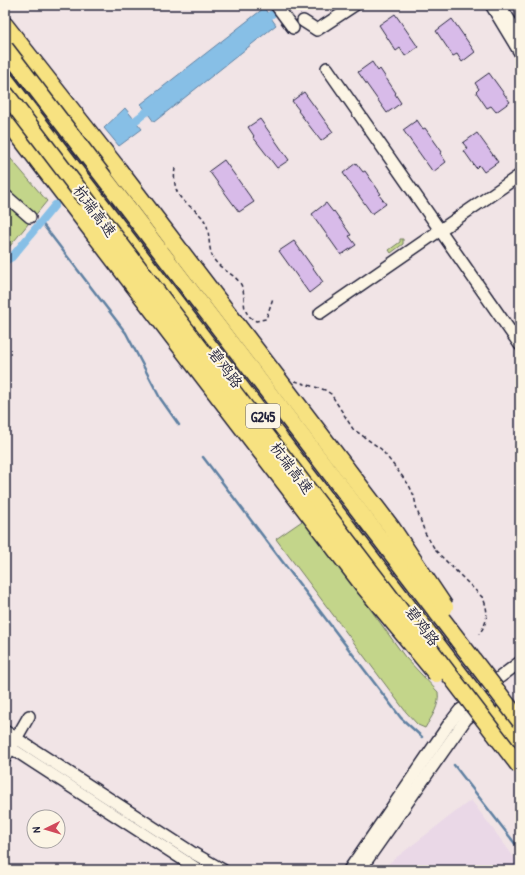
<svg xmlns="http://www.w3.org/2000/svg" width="525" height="875" font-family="'Patrick Hand','LXGW WenKai TC',sans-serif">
	<rect width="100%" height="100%" fill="#f1e4e6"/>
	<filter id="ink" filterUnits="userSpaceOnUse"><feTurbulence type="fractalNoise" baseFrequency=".025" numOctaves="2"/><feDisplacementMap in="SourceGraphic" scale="8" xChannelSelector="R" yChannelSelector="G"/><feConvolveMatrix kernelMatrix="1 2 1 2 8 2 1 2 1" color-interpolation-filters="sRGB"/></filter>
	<g filter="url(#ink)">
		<path fill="#ead8e7" d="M 471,800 L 520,865 L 520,870 L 380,870 Z"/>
		<g fill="#c3d58a" stroke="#727c62">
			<path d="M 5,152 L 47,201 L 5,252 Z"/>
			<path d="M 400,239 L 403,239 L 403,244 L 391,253 L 389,250 L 400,242 Z"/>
			<path d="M 305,519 L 405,657 L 438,692 C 440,706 432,716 425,728 L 418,725 L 406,712 L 276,539 Z"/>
		</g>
		<g fill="#87bfe6" stroke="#5f80a2">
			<path d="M 264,8 L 276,25 L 154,122 L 141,104 Z"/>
			<path d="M 125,108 L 142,129 L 119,146 L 104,128 Z"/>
		</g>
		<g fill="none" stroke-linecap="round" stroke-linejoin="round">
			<g stroke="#5f80a2" stroke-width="2.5">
				<path d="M 41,222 L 126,333 L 160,398 L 179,425"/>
				<path d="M 203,457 L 401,718 L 422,737"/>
				<path d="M 454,765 L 520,850"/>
			</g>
			<g stroke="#87bfe6" stroke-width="8">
				<path d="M 261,23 L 283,5"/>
				<path d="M 127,127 L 154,106"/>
				<path d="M 5,261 L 12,257 L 55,205"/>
			</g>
		</g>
		<g fill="#d8bbe9" stroke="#22223b">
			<path d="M 395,14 L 418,47 L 405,56 L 400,48 L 396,51 L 379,25 Z"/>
			<path d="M 452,19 L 475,52 L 462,62 L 457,54 L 453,56 L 436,31 Z"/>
			<path d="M 372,62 L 378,71 L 380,69 L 396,93 L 395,94 L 401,103 L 387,113 L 358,72 Z"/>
			<path d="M 489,73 L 510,102 L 496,112 L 491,106 L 487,108 L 476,92 L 479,89 L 475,83 Z"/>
			<path d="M 304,92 L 333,132 L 321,141 L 298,111 L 299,110 L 292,101 Z"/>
			<path d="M 260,119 L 289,160 L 277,168 L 253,137 L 254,136 L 248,127 Z"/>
			<path d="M 417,120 L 423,129 L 425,128 L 442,152 L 440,153 L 446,162 L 433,172 L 403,130 Z"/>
			<path d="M 477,133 L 498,162 L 484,172 L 479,165 L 476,168 L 464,151 L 468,149 L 463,143 Z"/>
			<path d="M 224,160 L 254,202 L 239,212 L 209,171 Z"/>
			<path d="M 356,163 L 363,172 L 365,171 L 381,194 L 379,195 L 386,204 L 372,214 L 343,173 Z"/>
			<path d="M 326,203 L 333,212 L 334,211 L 351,235 L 349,236 L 356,245 L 341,255 L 312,214 Z"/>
			<path d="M 294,241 L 323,282 L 309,293 L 279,251 Z"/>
		</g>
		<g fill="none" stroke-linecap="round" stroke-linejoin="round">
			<g stroke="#22223b" stroke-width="14">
				<g id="minor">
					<path d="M 276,5 L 293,28"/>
					<path d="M 491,5 L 520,53"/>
					<path d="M 500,5 L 520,37"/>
					<path d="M 303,21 L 317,30 L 355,5"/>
					<path d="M 327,68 L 520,345"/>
					<path d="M 5,195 L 30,217"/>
					<path d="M 320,313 L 520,175"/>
					<path d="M 487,687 L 520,662"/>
					<path d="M 5,731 L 193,853 L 223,870"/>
					<path d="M 5,744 L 199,870"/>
					<path d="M 5,758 L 29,716"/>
					<path d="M 349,870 L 449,724 L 460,710 L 476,699"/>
					<path d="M 360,870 L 466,719 L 482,706"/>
				</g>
			</g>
			<g stroke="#22223b" stroke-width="19">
				<g id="highway">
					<path d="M 5,25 L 119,170"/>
					<path d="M 5,79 L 520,753"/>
					<path d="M 5,118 L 78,213"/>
					<path d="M 504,711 L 520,732"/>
				</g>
			</g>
			<g stroke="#22223b" stroke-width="1.5" stroke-dasharray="4 3" stroke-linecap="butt">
				<path d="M 515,61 L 520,70"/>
				<path d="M 175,168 C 170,208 198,202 207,226 C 210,237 208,252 215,261 C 222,270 234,274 240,283 C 249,297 237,311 256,321 L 266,319 L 273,298"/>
				<path d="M 295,381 L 325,390 L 331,394 L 353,429 L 381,449 L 409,485 L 414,496 L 417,510 L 425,533 L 436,551 L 483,598 C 489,612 488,622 479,634"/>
			</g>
			<use href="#minor" stroke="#fcf5e5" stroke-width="11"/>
			<use href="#highway" stroke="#f7e281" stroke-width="16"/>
			<g stroke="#22223b" stroke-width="19" stroke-linecap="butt">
				<g id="highway-bridge">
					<path d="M 5,48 L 520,721"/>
					<path d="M 5,93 L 520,767"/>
					<path d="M 119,170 L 392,528 L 445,607"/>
					<path d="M 78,213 L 365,588 L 436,674"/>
				</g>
			</g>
			<use href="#highway-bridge" stroke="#f7e281" stroke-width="16"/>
		</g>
	</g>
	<g text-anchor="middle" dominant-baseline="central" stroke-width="4" stroke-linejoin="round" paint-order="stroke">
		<rect fill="#fcf5e5" stroke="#63616e" stroke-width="1" x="246" y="404" width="34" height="24" rx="3"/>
		<g font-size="14" font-weight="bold" fill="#22223b">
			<text x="263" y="416">G245</text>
		</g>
		<g font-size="15" fill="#22223b" stroke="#fcf5e5">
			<text transform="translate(95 211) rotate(53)">杭瑞高速</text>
			<text transform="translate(226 368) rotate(53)">碧鸡路</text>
			<text transform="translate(292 468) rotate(53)">杭瑞高速</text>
			<text transform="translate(423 626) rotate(53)">碧鸡路</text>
		</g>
	</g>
	<rect width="525" height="875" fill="none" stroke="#fcf5e5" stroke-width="20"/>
	<rect x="10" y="10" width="505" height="855" fill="none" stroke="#22223b" stroke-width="1.5" filter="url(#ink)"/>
	<g transform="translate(46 829) rotate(265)"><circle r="19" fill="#fcf5e5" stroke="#a5a1a1"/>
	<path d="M0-3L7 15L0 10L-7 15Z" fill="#d1495b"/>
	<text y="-6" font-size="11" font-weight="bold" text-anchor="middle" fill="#22223b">N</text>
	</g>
</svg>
